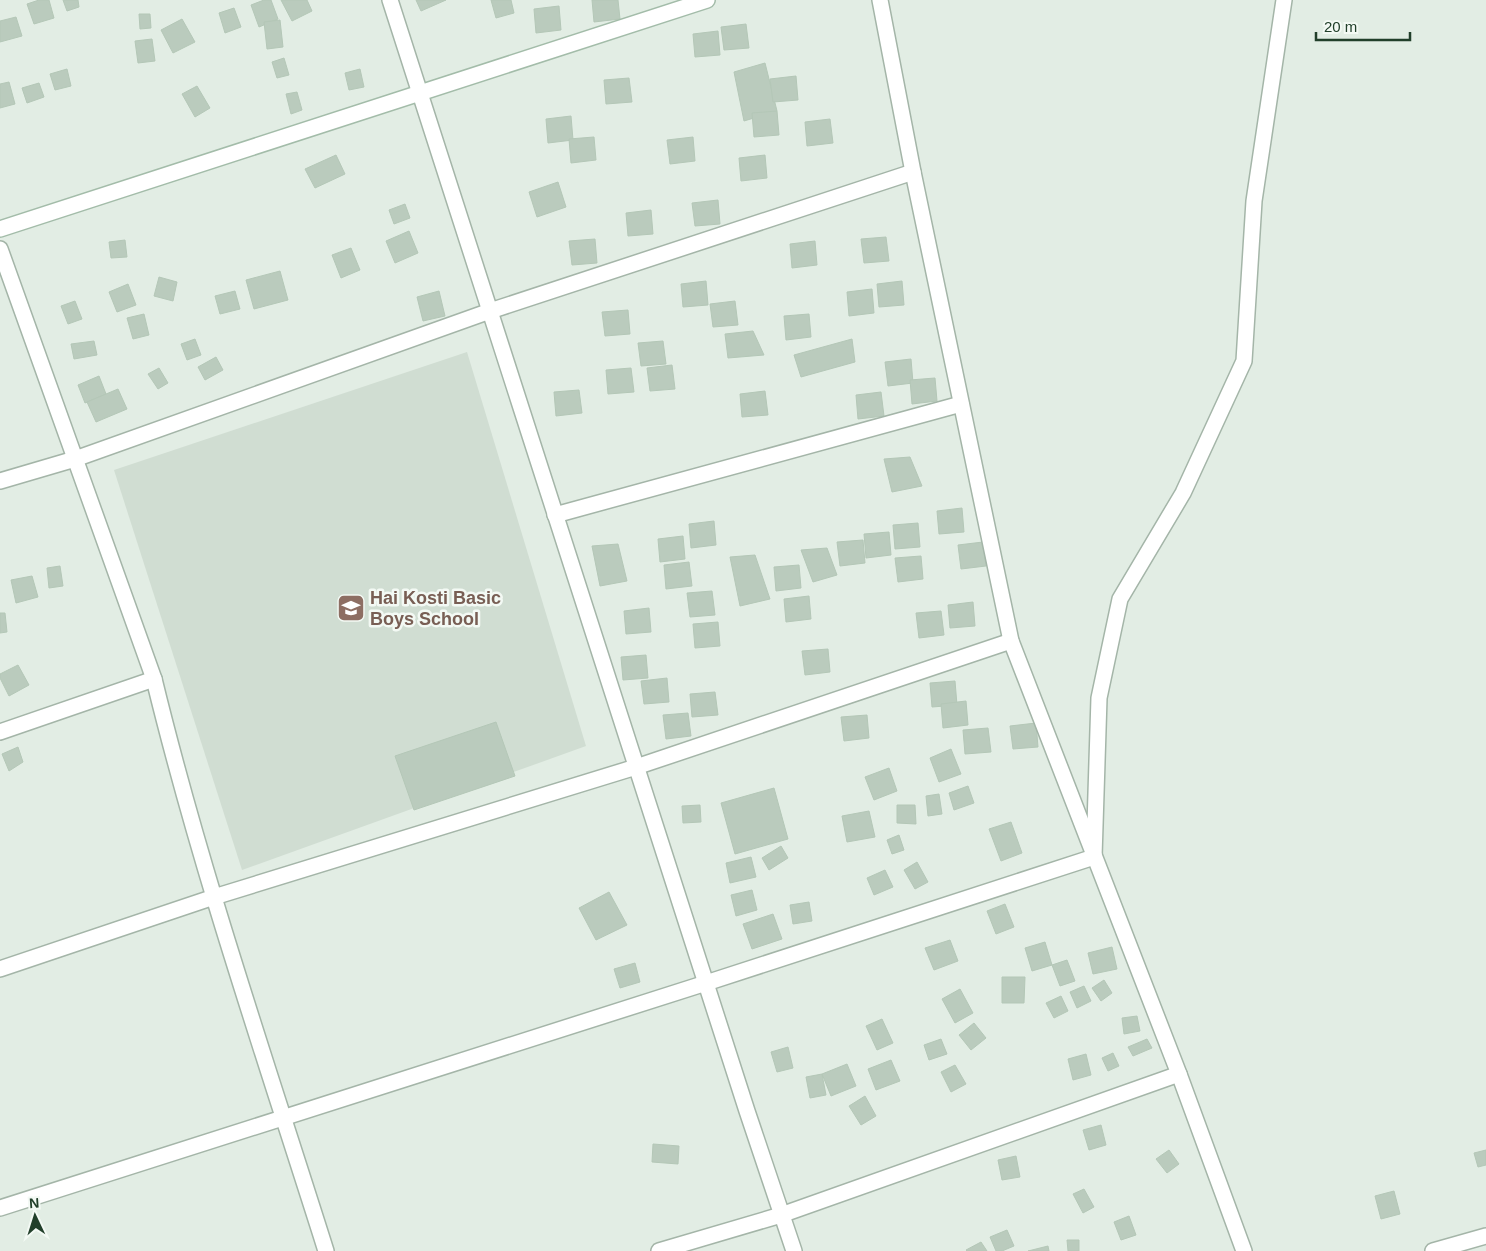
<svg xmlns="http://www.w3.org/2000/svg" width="1486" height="1251" font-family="Arial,sans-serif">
	<rect width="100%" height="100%" fill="#e2ede4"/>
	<path fill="#d0ddd2" d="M 467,352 L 586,746 L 242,870 L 114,470 Z"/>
	<g fill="#bacbbd" stroke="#b4c7b7">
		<path d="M 39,0 L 49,0 L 54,18 L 34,24 L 27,4 Z"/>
		<path d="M 63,0 L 78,0 L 79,7 L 67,11 Z"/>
		<path d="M 264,0 L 271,0 L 278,19 L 259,27 L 251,5 Z"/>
		<path d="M 281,0 L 307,0 L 312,11 L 292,21 Z"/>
		<path d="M 416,0 L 446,0 L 421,11 Z"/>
		<path d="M 491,0 L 511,0 L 514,13 L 496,18 Z"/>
		<path d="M 592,0 L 618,0 L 620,19 L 594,22 Z"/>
		<path d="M 559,6 L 561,30 L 536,33 L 534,9 Z"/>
		<path d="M 234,8 L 241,27 L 225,33 L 219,13 Z"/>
		<path d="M 139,14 L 150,14 L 151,28 L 140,29 Z"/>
		<path d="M 16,17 L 22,36 L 0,42 L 0,21 Z"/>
		<path d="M 182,19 L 195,42 L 173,53 L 161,30 Z"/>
		<path d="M 280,20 L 283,47 L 267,49 L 264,22 Z"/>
		<path d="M 746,24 L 749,48 L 724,50 L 721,27 Z"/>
		<path d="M 718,31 L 720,55 L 695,57 L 693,34 Z"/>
		<path d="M 152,39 L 155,61 L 138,63 L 135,41 Z"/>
		<path d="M 284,58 L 289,75 L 277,78 L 272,62 Z"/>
		<path d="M 765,63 L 777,111 L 744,121 L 734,72 Z"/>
		<path d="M 67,69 L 71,86 L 55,90 L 50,74 Z"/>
		<path d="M 360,69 L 364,87 L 349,90 L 345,73 Z"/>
		<path d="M 796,76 L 798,100 L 773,102 L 770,79 Z"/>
		<path d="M 629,78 L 632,102 L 606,104 L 604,80 Z"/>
		<path d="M 9,82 L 15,104 L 0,108 L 0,84 Z"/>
		<path d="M 39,83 L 44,97 L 27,103 L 22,88 Z"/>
		<path d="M 197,86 L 210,108 L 195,117 L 182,94 Z"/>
		<path d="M 297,92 L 302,110 L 291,114 L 286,94 Z"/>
		<path d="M 777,111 L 779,135 L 754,137 L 752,113 Z"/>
		<path d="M 571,116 L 573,140 L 548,143 L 546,119 Z"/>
		<path d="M 830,119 L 833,143 L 807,146 L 805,122 Z"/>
		<path d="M 594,137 L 596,160 L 571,163 L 569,139 Z"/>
		<path d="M 693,137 L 695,161 L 670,164 L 667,140 Z"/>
		<path d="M 336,155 L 345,174 L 315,188 L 305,169 Z"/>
		<path d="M 765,155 L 767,178 L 741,181 L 739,158 Z"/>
		<path d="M 558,182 L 566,207 L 537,217 L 529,192 Z"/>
		<path d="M 718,200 L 720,224 L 695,226 L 692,203 Z"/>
		<path d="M 405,204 L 410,218 L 394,224 L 389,210 Z"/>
		<path d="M 651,210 L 653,234 L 628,236 L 626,213 Z"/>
		<path d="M 409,231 L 418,253 L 395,263 L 386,241 Z"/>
		<path d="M 886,237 L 889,261 L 864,263 L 861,239 Z"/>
		<path d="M 595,239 L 597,263 L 572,265 L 569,241 Z"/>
		<path d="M 125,240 L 127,257 L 111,258 L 109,242 Z"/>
		<path d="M 815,241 L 817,265 L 792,268 L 790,244 Z"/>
		<path d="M 351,248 L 360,270 L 341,278 L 332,255 Z"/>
		<path d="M 280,271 L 288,300 L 254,309 L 246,280 Z"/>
		<path d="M 159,277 L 177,282 L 173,301 L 154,296 Z"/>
		<path d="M 706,281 L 708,305 L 683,307 L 681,284 Z"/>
		<path d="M 902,281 L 904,305 L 879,307 L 877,284 Z"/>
		<path d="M 128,284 L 136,305 L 117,312 L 109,292 Z"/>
		<path d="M 872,289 L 874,313 L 849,316 L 847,292 Z"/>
		<path d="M 235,291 L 240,309 L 220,314 L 215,296 Z"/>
		<path d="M 439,291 L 445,316 L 423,321 L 417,297 Z"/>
		<path d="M 75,301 L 82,319 L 68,324 L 61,306 Z"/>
		<path d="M 735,301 L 738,325 L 713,327 L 710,304 Z"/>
		<path d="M 628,310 L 630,334 L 605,336 L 602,312 Z"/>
		<path d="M 144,314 L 149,335 L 133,339 L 127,318 Z"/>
		<path d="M 809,314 L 811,337 L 786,340 L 784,316 Z"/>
		<path d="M 753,331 L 764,355 L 728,358 L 725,334 Z"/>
		<path d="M 195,339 L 201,355 L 187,360 L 181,344 Z"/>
		<path d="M 852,339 L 855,362 L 801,377 L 794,355 Z"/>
		<path d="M 94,341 L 97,355 L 74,359 L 71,344 Z"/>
		<path d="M 663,341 L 666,364 L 641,366 L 638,343 Z"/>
		<path d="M 216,357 L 223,370 L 205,380 L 198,367 Z"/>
		<path d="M 911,359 L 913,383 L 888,386 L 885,362 Z"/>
		<path d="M 672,365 L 675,389 L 650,391 L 647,368 Z"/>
		<path d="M 159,368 L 168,383 L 158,389 L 148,374 Z"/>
		<path d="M 631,368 L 634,392 L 608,394 L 606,370 Z"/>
		<path d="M 99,376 L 106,394 L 85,403 L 78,385 Z"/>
		<path d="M 935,378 L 937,401 L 912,404 L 910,380 Z"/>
		<path d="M 118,389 L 127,409 L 96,422 L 87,402 Z"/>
		<path d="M 579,390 L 582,413 L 556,416 L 554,392 Z"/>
		<path d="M 765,391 L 768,415 L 742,417 L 740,394 Z"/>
		<path d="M 881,392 L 884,416 L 858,419 L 856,395 Z"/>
		<path d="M 910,457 L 922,486 L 892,492 L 884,459 Z"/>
		<path d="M 962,508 L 964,532 L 939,534 L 937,511 Z"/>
		<path d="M 714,521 L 716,545 L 691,548 L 689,524 Z"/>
		<path d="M 918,523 L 920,547 L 895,549 L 893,525 Z"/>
		<path d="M 889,532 L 891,555 L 866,558 L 864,534 Z"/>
		<path d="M 683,536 L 685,559 L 660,562 L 658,539 Z"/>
		<path d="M 863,540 L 865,563 L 840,566 L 837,542 Z"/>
		<path d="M 983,542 L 986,566 L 961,569 L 958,545 Z"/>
		<path d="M 618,544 L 627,581 L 600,586 L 592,546 Z"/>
		<path d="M 827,548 L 837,575 L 813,582 L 801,550 Z"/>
		<path d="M 755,555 L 770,599 L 740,606 L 730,557 Z"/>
		<path d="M 921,556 L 923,579 L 898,582 L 895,558 Z"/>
		<path d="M 689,562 L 692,586 L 666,589 L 664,565 Z"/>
		<path d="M 799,565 L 801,588 L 776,591 L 774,567 Z"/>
		<path d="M 60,566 L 63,586 L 49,588 L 47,568 Z"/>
		<path d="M 32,576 L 38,597 L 16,603 L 11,580 Z"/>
		<path d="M 712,591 L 715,615 L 690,617 L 687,593 Z"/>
		<path d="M 809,596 L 811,619 L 786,622 L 784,599 Z"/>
		<path d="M 973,602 L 975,626 L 950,628 L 948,605 Z"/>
		<path d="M 649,608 L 651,632 L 626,634 L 624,611 Z"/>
		<path d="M 941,611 L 944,635 L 919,638 L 916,613 Z"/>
		<path d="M 0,613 L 5,613 L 7,632 L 0,633 Z"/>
		<path d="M 718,622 L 720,646 L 695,648 L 693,624 Z"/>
		<path d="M 828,649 L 830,672 L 805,675 L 802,651 Z"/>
		<path d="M 646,655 L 648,678 L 623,680 L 621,657 Z"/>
		<path d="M 18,665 L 29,685 L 9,696 L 0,678 L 0,674 Z"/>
		<path d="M 667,678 L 669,702 L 644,704 L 641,681 Z"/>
		<path d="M 955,681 L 957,705 L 932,707 L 930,683 Z"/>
		<path d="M 715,692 L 718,715 L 692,717 L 690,694 Z"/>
		<path d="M 966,701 L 968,725 L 943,728 L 941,704 Z"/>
		<path d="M 688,713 L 691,736 L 666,739 L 663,715 Z"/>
		<path d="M 867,715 L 869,738 L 844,741 L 841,717 Z"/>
		<path d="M 496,722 L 515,776 L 414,810 L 395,756 Z"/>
		<path d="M 1036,723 L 1038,747 L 1013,749 L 1010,726 Z"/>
		<path d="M 988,728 L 991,752 L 965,754 L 963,730 Z"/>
		<path d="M 18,747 L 23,762 L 9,771 L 2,754 Z"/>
		<path d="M 951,749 L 961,774 L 939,782 L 930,758 Z"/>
		<path d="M 889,768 L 897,791 L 874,800 L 865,777 Z"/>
		<path d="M 968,786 L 974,803 L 954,810 L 949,793 Z"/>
		<path d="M 774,788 L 788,839 L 735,854 L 721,803 Z"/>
		<path d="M 939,794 L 942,814 L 928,816 L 926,796 Z"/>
		<path d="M 700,805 L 701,822 L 683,823 L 682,806 Z"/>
		<path d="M 897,805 L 915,805 L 916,824 L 897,823 Z"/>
		<path d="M 869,811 L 875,837 L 847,842 L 842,816 Z"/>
		<path d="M 1011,822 L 1022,853 L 1001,861 L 989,829 Z"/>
		<path d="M 899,835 L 904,850 L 892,854 L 887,840 Z"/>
		<path d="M 781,846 L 788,858 L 769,870 L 762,858 Z"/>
		<path d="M 751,857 L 756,877 L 730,883 L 726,863 Z"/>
		<path d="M 917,862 L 928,882 L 915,889 L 904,870 Z"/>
		<path d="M 885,870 L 893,887 L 874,895 L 867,878 Z"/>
		<path d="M 752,890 L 757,910 L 736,916 L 731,895 Z"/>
		<path d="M 609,892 L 627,925 L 596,940 L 579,908 Z"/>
		<path d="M 809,902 L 812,921 L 793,924 L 790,905 Z"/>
		<path d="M 1005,904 L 1014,927 L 996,934 L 987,911 Z"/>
		<path d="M 773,914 L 782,939 L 752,949 L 743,924 Z"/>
		<path d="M 950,940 L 958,961 L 934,970 L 925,948 Z"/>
		<path d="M 1045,942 L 1052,965 L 1032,971 L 1025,948 Z"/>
		<path d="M 1112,947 L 1117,969 L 1093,974 L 1088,953 Z"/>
		<path d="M 1067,960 L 1075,981 L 1060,986 L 1052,965 Z"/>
		<path d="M 635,963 L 640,982 L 620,988 L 614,969 Z"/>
		<path d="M 1002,977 L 1025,977 L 1024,1003 L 1002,1003 Z"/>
		<path d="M 1104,980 L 1112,993 L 1101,1001 L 1092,988 Z"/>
		<path d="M 1084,986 L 1091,1001 L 1077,1008 L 1070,992 Z"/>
		<path d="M 960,989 L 973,1013 L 955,1023 L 942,999 Z"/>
		<path d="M 1061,996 L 1068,1011 L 1054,1018 L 1046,1003 Z"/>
		<path d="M 1137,1016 L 1140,1031 L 1124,1034 L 1122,1018 Z"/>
		<path d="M 882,1019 L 893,1043 L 877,1050 L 866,1026 Z"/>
		<path d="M 974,1023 L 986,1038 L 971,1050 L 959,1035 Z"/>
		<path d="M 941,1039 L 947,1054 L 929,1060 L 924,1045 Z"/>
		<path d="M 1147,1039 L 1152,1048 L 1133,1056 L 1128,1047 Z"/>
		<path d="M 788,1047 L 793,1068 L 777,1072 L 771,1052 Z"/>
		<path d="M 1113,1053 L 1119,1066 L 1108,1071 L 1102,1058 Z"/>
		<path d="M 1086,1054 L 1091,1075 L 1073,1080 L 1068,1059 Z"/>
		<path d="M 891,1060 L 900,1081 L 876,1090 L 868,1069 Z"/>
		<path d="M 847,1064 L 856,1086 L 831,1096 L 822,1074 Z"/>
		<path d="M 955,1065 L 966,1084 L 951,1092 L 941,1072 Z"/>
		<path d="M 822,1074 L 826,1095 L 810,1098 L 806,1077 Z"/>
		<path d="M 865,1096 L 876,1116 L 861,1125 L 849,1106 Z"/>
		<path d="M 1101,1125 L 1106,1145 L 1089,1150 L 1083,1130 Z"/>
		<path d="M 653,1144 L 679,1146 L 678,1164 L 652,1162 Z"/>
		<path d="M 1169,1150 L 1179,1164 L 1167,1173 L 1156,1159 Z"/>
		<path d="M 1486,1150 L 1486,1165 L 1478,1167 L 1474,1153 Z"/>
		<path d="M 1016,1156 L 1020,1177 L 1002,1180 L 998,1160 Z"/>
		<path d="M 1084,1189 L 1094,1207 L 1083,1213 L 1073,1194 Z"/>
		<path d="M 1394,1191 L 1400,1214 L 1381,1219 L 1375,1196 Z"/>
		<path d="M 1129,1216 L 1136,1235 L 1121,1240 L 1114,1222 Z"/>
		<path d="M 1007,1230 L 1014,1246 L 1002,1251 L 996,1251 L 990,1237 Z"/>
		<path d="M 1067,1240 L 1079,1240 L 1079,1251 L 1068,1251 Z"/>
		<path d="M 981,1242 L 987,1251 L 967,1251 L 966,1250 Z"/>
		<path d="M 1048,1246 L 1049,1251 L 1028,1251 Z"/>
	</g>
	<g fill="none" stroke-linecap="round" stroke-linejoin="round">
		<g stroke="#a4b5a8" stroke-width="18">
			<g id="minor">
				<path d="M 390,0 L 747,1111 L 794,1251"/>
				<path d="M 880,0 L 913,172 L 1011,641 L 1179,1074 L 1244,1251"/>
				<path d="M 0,249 L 154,679 C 201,872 266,1061 326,1251"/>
				<path d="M 0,481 L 75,459 L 490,311 L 913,172"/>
				<path d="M 555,515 L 961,404"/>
				<path d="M 0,732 L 154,679"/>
				<path d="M 0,969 L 214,897 L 636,767 L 1011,641"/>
				<path d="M 0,1208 L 706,983 L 1094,857 L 1099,698 L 1120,599 L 1183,493 L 1244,361 L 1254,201 L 1284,0"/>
				<path d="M 659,1251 L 781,1215 L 1179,1074"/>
				<path d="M 1433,1251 L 1486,1236"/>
			</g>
		</g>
		<g stroke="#a3bca9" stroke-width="18">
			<path id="secondary" d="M 0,229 L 707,0"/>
		</g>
		<use href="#minor" stroke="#fff" stroke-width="15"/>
		<use href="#secondary" stroke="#fff" stroke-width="15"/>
	</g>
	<defs>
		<g id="school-square" transform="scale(1.4375)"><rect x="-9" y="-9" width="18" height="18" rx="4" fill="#8d6e63" stroke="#f3f9f4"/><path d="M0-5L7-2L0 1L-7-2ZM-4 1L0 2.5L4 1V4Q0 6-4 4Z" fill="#fff"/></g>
	</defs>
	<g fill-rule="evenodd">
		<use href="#school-square" x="351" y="608"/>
	</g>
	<g text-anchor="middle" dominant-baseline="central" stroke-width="5" stroke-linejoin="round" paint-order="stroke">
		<g font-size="18" font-weight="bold" fill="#785e54" stroke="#f3f9f4" text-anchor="start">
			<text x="370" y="598">Hai Kosti Basic<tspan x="370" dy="21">Boys School</tspan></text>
		</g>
	</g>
	<g transform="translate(35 1216) rotate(356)" stroke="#f3f9f4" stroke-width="4" paint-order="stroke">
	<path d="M0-4L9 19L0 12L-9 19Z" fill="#213f2a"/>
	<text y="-8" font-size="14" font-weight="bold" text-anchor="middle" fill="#213f2a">N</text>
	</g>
	<path d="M1316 32v8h94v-8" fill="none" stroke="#213f2a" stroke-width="2.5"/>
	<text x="1324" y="32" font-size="15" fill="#213f2a" stroke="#f3f9f4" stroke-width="4" paint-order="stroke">20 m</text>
</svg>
